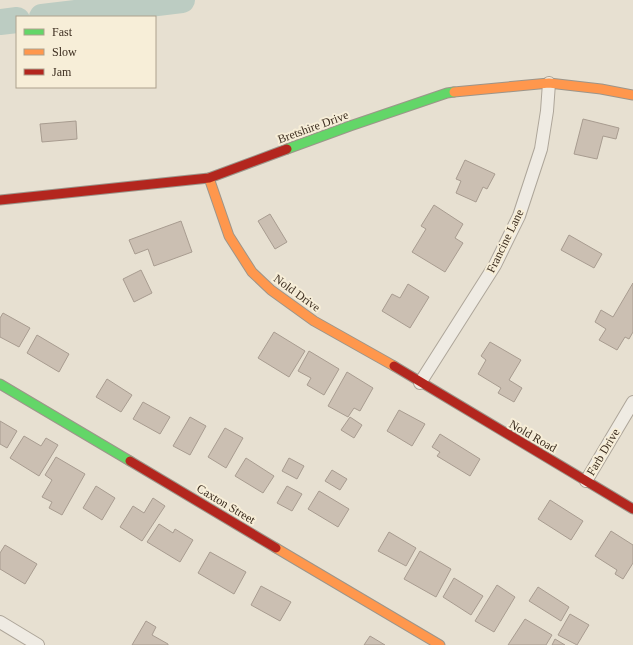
<svg xmlns="http://www.w3.org/2000/svg" width="633" height="645" font-family="Georgia,serif">
	<rect width="100%" height="100%" fill="#e7e0d1"/>
	<g fill="none" stroke-linecap="round" stroke-linejoin="round">
		<g stroke="#bcccc2" stroke-width="26">
			<path d="M 42,17 L 182,0"/>
			<path d="M 0,22 L 17,20"/>
		</g>
	</g>
	<g fill="#cbbfb2" stroke="#a89c90">
		<path d="M 583,119 L 619,128 L 616,139 L 603,136 L 597,159 L 574,154 Z"/>
		<path d="M 76,121 L 77,139 L 42,142 L 40,124 Z"/>
		<path d="M 465,160 L 495,174 L 487,189 L 483,187 L 476,202 L 456,193 L 461,181 L 456,179 Z"/>
		<path d="M 434,205 L 463,224 L 455,238 L 463,243 L 445,272 L 412,252 L 426,229 L 421,226 Z"/>
		<path d="M 270,214 L 287,242 L 275,249 L 258,221 Z"/>
		<path d="M 181,221 L 192,252 L 154,266 L 148,249 L 135,254 L 129,240 Z"/>
		<path d="M 569,235 L 602,254 L 594,268 L 561,250 Z"/>
		<path d="M 141,270 L 152,293 L 134,302 L 123,279 Z"/>
		<path d="M 633,283 L 633,332 L 629,339 L 625,337 L 617,350 L 599,340 L 606,329 L 595,322 L 601,310 L 613,317 Z"/>
		<path d="M 408,284 L 429,297 L 410,328 L 382,311 L 392,294 L 400,298 Z"/>
		<path d="M 3,313 L 30,328 L 19,347 L 0,337 L 0,318 Z"/>
		<path d="M 274,332 L 305,351 L 289,377 L 258,358 Z"/>
		<path d="M 37,335 L 69,354 L 59,372 L 27,353 Z"/>
		<path d="M 490,342 L 521,360 L 509,380 L 522,388 L 514,402 L 498,393 L 501,388 L 478,374 L 486,360 L 481,356 Z"/>
		<path d="M 309,351 L 339,369 L 324,395 L 307,385 L 311,378 L 298,371 Z"/>
		<path d="M 347,372 L 373,388 L 360,411 L 354,408 L 348,417 L 328,406 Z"/>
		<path d="M 107,379 L 132,395 L 121,412 L 96,397 Z"/>
		<path d="M 143,402 L 170,417 L 160,434 L 133,419 Z"/>
		<path d="M 399,410 L 425,424 L 412,446 L 387,431 Z"/>
		<path d="M 190,417 L 206,426 L 190,455 L 173,446 Z"/>
		<path d="M 350,417 L 362,425 L 354,438 L 341,430 Z"/>
		<path d="M 0,421 L 17,431 L 7,448 L 0,444 Z"/>
		<path d="M 225,428 L 243,438 L 226,468 L 208,457 Z"/>
		<path d="M 440,434 L 480,459 L 470,476 L 437,456 L 440,452 L 432,447 Z"/>
		<path d="M 24,436 L 41,446 L 46,438 L 58,445 L 39,476 L 10,458 Z"/>
		<path d="M 56,457 L 85,474 L 62,515 L 49,508 L 52,502 L 42,497 L 52,480 L 45,475 Z"/>
		<path d="M 246,458 L 274,476 L 263,493 L 235,476 Z"/>
		<path d="M 289,458 L 304,466 L 297,479 L 282,471 Z"/>
		<path d="M 332,470 L 347,479 L 340,490 L 325,481 Z"/>
		<path d="M 96,486 L 115,498 L 102,520 L 83,508 Z"/>
		<path d="M 287,486 L 302,494 L 292,511 L 277,503 Z"/>
		<path d="M 319,491 L 349,509 L 338,527 L 308,509 Z"/>
		<path d="M 153,498 L 165,506 L 142,541 L 120,527 L 133,506 L 144,513 Z"/>
		<path d="M 550,500 L 583,521 L 571,540 L 538,519 Z"/>
		<path d="M 159,524 L 173,533 L 175,529 L 193,540 L 180,562 L 147,542 Z"/>
		<path d="M 611,531 L 633,545 L 633,563 L 623,579 L 615,574 L 617,570 L 595,556 Z"/>
		<path d="M 389,532 L 416,548 L 406,566 L 378,551 Z"/>
		<path d="M 5,545 L 37,564 L 25,584 L 0,569 L 0,553 Z"/>
		<path d="M 420,551 L 451,569 L 436,597 L 404,579 Z"/>
		<path d="M 210,552 L 246,572 L 234,594 L 198,573 Z"/>
		<path d="M 454,578 L 483,596 L 471,615 L 443,597 Z"/>
		<path d="M 497,585 L 515,597 L 494,632 L 475,621 Z"/>
		<path d="M 261,586 L 291,602 L 280,621 L 251,605 Z"/>
		<path d="M 538,587 L 569,607 L 561,621 L 529,601 Z"/>
		<path d="M 570,614 L 589,625 L 577,645 L 558,635 Z"/>
		<path d="M 525,619 L 552,635 L 546,645 L 508,645 Z"/>
		<path d="M 146,621 L 156,627 L 152,635 L 168,644 L 168,645 L 132,645 Z"/>
		<path d="M 370,636 L 385,645 L 364,645 Z"/>
		<path d="M 555,639 L 565,645 L 552,645 Z"/>
	</g>
	<g fill="none" stroke-linecap="round" stroke-linejoin="round">
		<g stroke="#ada599" stroke-width="14">
			<g id="street">
				<path d="M 420,383 L 495,265 L 519,216 L 541,149 L 547,111 L 549,83"/>
				<path d="M 586,481 L 633,402"/>
				<path d="M 0,622 L 38,645"/>
			</g>
		</g>
		<g stroke="#9c958a" stroke-width="11">
			<g id="fast">
				<path d="M 287,149 L 350,126 L 447,93 L 454,92"/>
				<path d="M 0,384 L 130,461"/>
			</g>
		</g>
		<g stroke="#9c958a" stroke-width="11">
			<g id="slow">
				<path d="M 454,92 L 549,83 L 601,89 L 633,95"/>
				<path d="M 209,178 L 229,236 L 252,272 L 271,290 L 314,321 L 394,366"/>
				<path d="M 276,548 L 440,645"/>
			</g>
		</g>
		<g stroke="#9c958a" stroke-width="11">
			<g id="jam">
				<path d="M 0,200 L 209,178 L 287,149"/>
				<path d="M 394,366 L 633,509"/>
				<path d="M 130,461 L 276,548"/>
			</g>
		</g>
		<use href="#street" stroke="#efebe3" stroke-width="12"/>
		<use href="#fast" stroke="#63d668" stroke-width="9"/>
		<use href="#slow" stroke="#ff974d" stroke-width="9"/>
		<use href="#jam" stroke="#b3261e" stroke-width="9"/>
	</g>
	<g text-anchor="middle" dominant-baseline="central" stroke-width="4" stroke-linejoin="round" paint-order="stroke">
		<g font-size="12" fill="#3d2e20" stroke="#f7eed8">
			<text transform="translate(313 127) rotate(-20)">Bretshire Drive</text>
			<text transform="translate(505 241) rotate(-64)">Francine Lane</text>
			<text transform="translate(297 293) rotate(36)">Nold Drive</text>
			<text transform="translate(533 436) rotate(30)">Nold Road</text>
			<text transform="translate(603 452) rotate(-59)">Farb Drive</text>
			<text transform="translate(226 504) rotate(31)">Caxton Street</text>
		</g>
	</g>
	<rect x="16" y="16" width="140" height="72" fill="#f7eed8" stroke="#ada18e"/>
	<rect x="24" y="29" width="20" height="6" fill="#63d668" stroke="#ada18e"/>
	<text x="52" y="36" font-size="12" fill="#3d2e20">Fast</text>
	<rect x="24" y="49" width="20" height="6" fill="#ff974d" stroke="#ada18e"/>
	<text x="52" y="56" font-size="12" fill="#3d2e20">Slow</text>
	<rect x="24" y="69" width="20" height="6" fill="#b3261e" stroke="#ada18e"/>
	<text x="52" y="76" font-size="12" fill="#3d2e20">Jam</text>
</svg>
